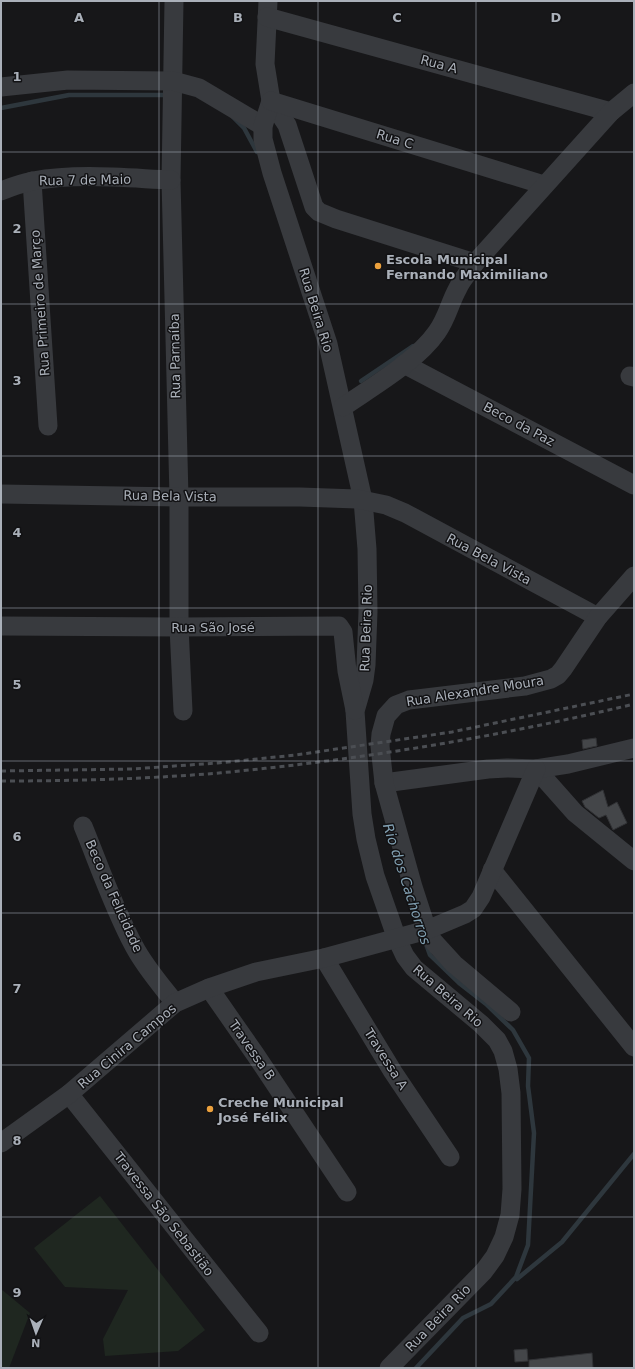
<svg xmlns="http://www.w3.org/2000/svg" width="635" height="1369" font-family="'DejaVu Sans',sans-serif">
	<rect width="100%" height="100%" fill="#171719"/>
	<g fill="#1f2720">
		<path d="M 100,1196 L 205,1330 L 178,1351 L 105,1356 L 103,1339 L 128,1290 L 65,1287 L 34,1248 Z"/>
		<path d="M 1,1289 L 30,1313 L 9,1368 L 1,1368 Z"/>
	</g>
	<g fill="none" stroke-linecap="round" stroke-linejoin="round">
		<g stroke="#2e373d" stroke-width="4.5">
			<path d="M 1,108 L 69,95 L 168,95"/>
			<path d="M 233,117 L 244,128 L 257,152"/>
			<path d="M 361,381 L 413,346"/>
			<path d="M 517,1279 L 562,1242 L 634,1154"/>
			<path d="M 416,1368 L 463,1318 L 491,1304 L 516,1277 L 528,1245 L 534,1133 L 528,1086 L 529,1058 L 513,1030 L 486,1004 L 459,983 L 430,955 L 426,944"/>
		</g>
	</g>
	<g fill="#444649" stroke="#313235">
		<path d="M 596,738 L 597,746 L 583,749 L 582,740 Z"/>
		<path d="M 603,790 L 608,807 L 617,802 L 627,823 L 613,830 L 606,815 L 599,818 L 585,807 L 582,801 Z"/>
		<path d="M 527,1349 L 528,1361 L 515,1362 L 514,1350 Z"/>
		<path d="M 592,1353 L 593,1368 L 529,1368 L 529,1360 Z"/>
	</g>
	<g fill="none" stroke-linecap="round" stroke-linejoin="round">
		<g stroke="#383a3e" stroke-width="19">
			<path d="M 174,1 L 171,180 L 179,497 L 179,627 L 183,711"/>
			<path d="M 268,1 L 265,64 L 271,101 L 287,125 L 314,207 L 319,212 L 336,219 L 475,263"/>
			<path d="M 267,17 L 611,112"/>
			<path d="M 1,87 L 68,80 L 173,81 L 199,88 L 263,126"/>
			<path d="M 271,101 L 263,126 L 263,139 L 272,173 L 328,344 L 363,500 L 367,549 L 368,612 L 366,665 L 364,680 L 355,711 L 362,814 L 366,839 L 375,876 L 397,939 L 405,956 L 414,968 L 481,1024 L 497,1040 L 503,1051 L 508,1069 L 511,1093 L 512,1189 L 510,1215 L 504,1237 L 495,1256 L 484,1271 L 389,1368"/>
			<path d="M 271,101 L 544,185"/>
			<path d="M 32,181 L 48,426"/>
			<path d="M 1,191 C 11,187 22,183 33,181 C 78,173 125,178 171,180"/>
			<path d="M 404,364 L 634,485"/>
			<path d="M 630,376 L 634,377"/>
			<path d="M 343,407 C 372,387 417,361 437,332 C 447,318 450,302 458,288 C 462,279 470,271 475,263 L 611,112 L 634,93"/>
			<path d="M 1,494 L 179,497 L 300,497 L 357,499 L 386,505 L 405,513 L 598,617"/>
			<path d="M 1,626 L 179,627 L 339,626 L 343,632 L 347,671 L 355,710"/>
			<path d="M 536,769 L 575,813 L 634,861"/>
			<path d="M 384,783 L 488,769 L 507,768 L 536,769 L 568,764 L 634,748"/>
			<path d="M 83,826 C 99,865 114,909 134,946 C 145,967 161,985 175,1003"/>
			<path d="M 492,870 L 634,1047"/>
			<path d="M 324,958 L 393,1072 L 450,1157"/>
			<path d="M 209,988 L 255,1054 L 347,1192"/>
			<path d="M 511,1012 L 454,964 L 433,941 L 427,930 L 413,887 L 384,783 L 380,746 L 381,734 L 386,716 L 396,705 L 409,700 L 525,686 L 551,679 L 558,675 L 563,669 L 598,617 L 634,576"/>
			<path d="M 69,1094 L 259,1333"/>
			<path d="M 1,1143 L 69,1094 L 175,1003 L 209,988 L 256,972 L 324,958 L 427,930 L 465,914 L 473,909 L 481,897 L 536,769"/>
		</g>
		<g stroke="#4b4e53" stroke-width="3" stroke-dasharray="5 4" stroke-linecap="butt">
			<path d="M 1,771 L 132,769 L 218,763 L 296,755 L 452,732 L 634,694"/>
			<path d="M 1,781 C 74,781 147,779 219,773 C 359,760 498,737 634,704"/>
		</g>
	</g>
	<path fill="none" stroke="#aab0b9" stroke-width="1" stroke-opacity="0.55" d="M 159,1 L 159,1368M 318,1 L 318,1368M 476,1 L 476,1368M 1,152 L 634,152M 1,304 L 634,304M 1,456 L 634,456M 1,608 L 634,608M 1,761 L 634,761M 1,913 L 634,913M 1,1065 L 634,1065M 1,1217 L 634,1217"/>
	<g fill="#eca13d" stroke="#121214" stroke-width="1.5">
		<circle cx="378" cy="266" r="4"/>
		<circle cx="210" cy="1109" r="4"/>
	</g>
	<g text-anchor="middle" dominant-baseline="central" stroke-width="3" stroke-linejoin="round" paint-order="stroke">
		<g font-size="13" fill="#aab0b9" stroke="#121214">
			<text transform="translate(439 64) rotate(15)">Rua A</text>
			<text transform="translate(395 139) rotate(17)">Rua C</text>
			<text transform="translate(85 180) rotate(-1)">Rua 7 de Maio</text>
			<text transform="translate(40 303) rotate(-94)">Rua Primeiro de Março</text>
			<text transform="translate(316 310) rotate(73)">Rua Beira Rio</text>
			<text transform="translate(175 356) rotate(-91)">Rua Parnaíba</text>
			<text transform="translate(519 424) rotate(28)">Beco da Paz</text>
			<text transform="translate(170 496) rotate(1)">Rua Bela Vista</text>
			<text transform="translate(489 559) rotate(28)">Rua Bela Vista</text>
			<text x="213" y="627">Rua São José</text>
			<text transform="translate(366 628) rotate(-88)">Rua Beira Rio</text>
			<text transform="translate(475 691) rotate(-9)">Rua Alexandre Moura</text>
			<text transform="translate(114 896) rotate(66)">Beco da Felicidade</text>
			<text transform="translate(448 996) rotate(41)">Rua Beira Rio</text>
			<text transform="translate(127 1046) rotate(-40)">Rua Cinira Campos</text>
			<text transform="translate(252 1050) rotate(55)">Travessa B</text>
			<text transform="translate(386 1059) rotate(58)">Travessa A</text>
			<text transform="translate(164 1214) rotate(52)">Travessa São Sebastião</text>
			<text transform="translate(438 1318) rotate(-46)">Rua Beira Rio</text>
		</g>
		<g font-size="13" font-weight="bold" fill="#aab0b9" stroke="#121214" text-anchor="start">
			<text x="386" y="259">Escola Municipal<tspan x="386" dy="15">Fernando Maximiliano</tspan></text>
			<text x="218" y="1102">Creche Municipal<tspan x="218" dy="15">José Félix</tspan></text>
		</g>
		<g font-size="14" font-style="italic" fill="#82a0b2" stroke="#121214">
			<text transform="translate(407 884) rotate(72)">Rio dos Cachorros</text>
		</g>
	</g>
	<g font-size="13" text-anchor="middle" font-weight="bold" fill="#aab0b9" stroke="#121214" stroke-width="3" stroke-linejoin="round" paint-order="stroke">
		<text x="79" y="22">A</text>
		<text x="238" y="22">B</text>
		<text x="397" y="22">C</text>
		<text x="556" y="22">D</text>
		<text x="17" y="81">1</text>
		<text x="17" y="233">2</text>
		<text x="17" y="385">3</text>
		<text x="17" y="537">4</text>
		<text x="17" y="689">5</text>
		<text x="17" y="841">6</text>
		<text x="17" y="993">7</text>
		<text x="17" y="1145">8</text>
		<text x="17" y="1297">9</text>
	</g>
	<rect width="635" height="1369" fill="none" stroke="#aab0b9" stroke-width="4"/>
	<g transform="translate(36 1333) rotate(182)" stroke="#121214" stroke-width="3" paint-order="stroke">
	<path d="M0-3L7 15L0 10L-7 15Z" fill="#aab0b9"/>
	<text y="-6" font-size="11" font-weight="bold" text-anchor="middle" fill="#aab0b9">N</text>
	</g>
</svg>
